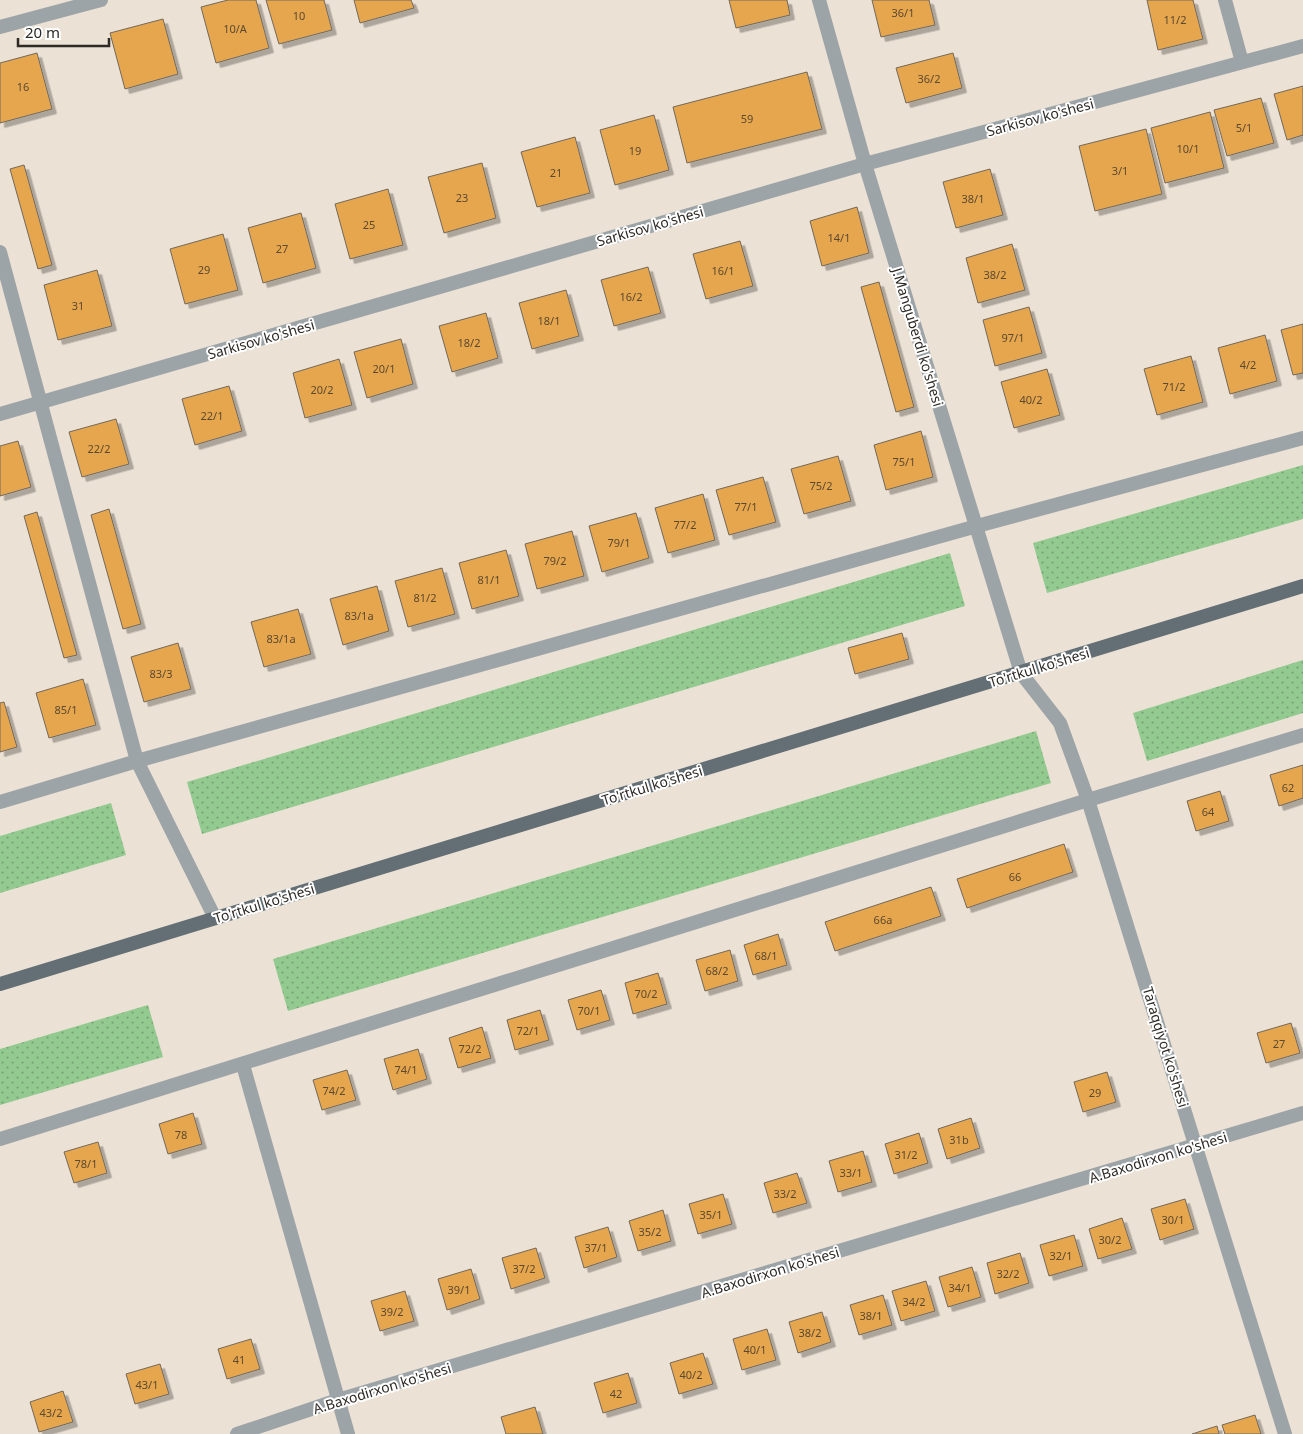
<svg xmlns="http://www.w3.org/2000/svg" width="1303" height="1434" font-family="'Noto Sans',sans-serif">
	<defs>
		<pattern id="grass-dots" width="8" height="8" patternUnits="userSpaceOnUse" patternTransform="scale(1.25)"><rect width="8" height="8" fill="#93ca90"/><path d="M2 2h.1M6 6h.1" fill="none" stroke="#78a475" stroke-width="1.8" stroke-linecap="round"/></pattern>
		<filter id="shadow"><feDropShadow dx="4.5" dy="4.5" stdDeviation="0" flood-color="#0004"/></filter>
	</defs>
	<rect width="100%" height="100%" fill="#ebe1d5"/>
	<g fill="url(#grass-dots)">
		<path d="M 1303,465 L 1303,519 L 1047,593 L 1033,543 Z"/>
		<path d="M 950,553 L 965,606 L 202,834 L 187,782 Z"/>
		<path d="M 1303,660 L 1303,713 L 1147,761 L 1133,713 Z"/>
		<path d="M 1036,731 L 1051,783 L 288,1011 L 273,959 Z"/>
		<path d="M 111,803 L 126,855 L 0,893 L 0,836 Z"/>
		<path d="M 148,1005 L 163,1057 L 0,1105 L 0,1049 Z"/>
	</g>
	<g fill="#e6a64d" stroke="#71685d" filter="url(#shadow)">
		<path d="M 228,0 L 256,0 L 269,48 L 216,63 L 201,7 Z"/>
		<path d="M 266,0 L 324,0 L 332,30 L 279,44 Z"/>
		<path d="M 354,0 L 411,0 L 414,8 L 360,23 Z"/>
		<path d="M 729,0 L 787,0 L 790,15 L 736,28 Z"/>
		<path d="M 872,0 L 929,0 L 935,25 L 881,37 Z"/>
		<path d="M 1147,0 L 1193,0 L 1203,39 L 1158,50 Z"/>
		<path d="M 163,19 L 178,74 L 125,89 L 110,33 Z"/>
		<path d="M 37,53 L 52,109 L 0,123 L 0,63 Z"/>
		<path d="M 953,53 L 962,88 L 906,103 L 896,68 Z"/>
		<path d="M 807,72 L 822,129 L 687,163 L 673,107 Z"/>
		<path d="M 1303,86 L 1303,135 L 1287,140 L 1274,94 Z"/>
		<path d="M 1261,98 L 1274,143 L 1227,156 L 1214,110 Z"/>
		<path d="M 1210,112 L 1224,168 L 1165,183 L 1151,128 Z"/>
		<path d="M 654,115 L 669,170 L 615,185 L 600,130 Z"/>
		<path d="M 1146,129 L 1162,194 L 1095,211 L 1079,146 Z"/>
		<path d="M 575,137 L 590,193 L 537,207 L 521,152 Z"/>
		<path d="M 482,163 L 496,218 L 444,233 L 428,177 Z"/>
		<path d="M 24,165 L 52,265 L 38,269 L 10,169 Z"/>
		<path d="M 990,169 L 1003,215 L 956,228 L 943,182 Z"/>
		<path d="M 388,189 L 403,245 L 350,259 L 335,204 Z"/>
		<path d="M 857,207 L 869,253 L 822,266 L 810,221 Z"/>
		<path d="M 301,213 L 316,268 L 263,283 L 248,228 Z"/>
		<path d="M 223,234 L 238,290 L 185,304 L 170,249 Z"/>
		<path d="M 740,241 L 753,286 L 706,299 L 693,254 Z"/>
		<path d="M 1012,244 L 1025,290 L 978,303 L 966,258 Z"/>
		<path d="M 648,267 L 661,313 L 614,326 L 601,280 Z"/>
		<path d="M 97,270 L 112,326 L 58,340 L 44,285 Z"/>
		<path d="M 879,282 L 914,407 L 896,412 L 861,287 Z"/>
		<path d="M 566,290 L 579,336 L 532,349 L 519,303 Z"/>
		<path d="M 1029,307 L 1042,353 L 995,366 L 983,320 Z"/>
		<path d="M 486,313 L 498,358 L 452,372 L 439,326 Z"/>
		<path d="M 1303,324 L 1303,373 L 1293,375 L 1281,330 Z"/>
		<path d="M 1265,335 L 1277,381 L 1230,394 L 1218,348 Z"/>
		<path d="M 401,339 L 413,384 L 367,398 L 354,352 Z"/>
		<path d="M 1191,356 L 1203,402 L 1157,415 L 1144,369 Z"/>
		<path d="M 339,359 L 352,405 L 305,418 L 293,373 Z"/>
		<path d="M 1047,369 L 1060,415 L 1014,428 L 1001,382 Z"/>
		<path d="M 229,386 L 242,431 L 195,445 L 182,399 Z"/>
		<path d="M 116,419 L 129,464 L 82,477 L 69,432 Z"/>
		<path d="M 921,431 L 933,477 L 886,490 L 874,445 Z"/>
		<path d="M 18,441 L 31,487 L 0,496 L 0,446 Z"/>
		<path d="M 838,456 L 851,501 L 804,514 L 791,469 Z"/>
		<path d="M 763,477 L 776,522 L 729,535 L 716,490 Z"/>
		<path d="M 703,494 L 715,540 L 668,553 L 655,508 Z"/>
		<path d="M 109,509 L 141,624 L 123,629 L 91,515 Z"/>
		<path d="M 37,512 L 77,655 L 64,658 L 24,516 Z"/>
		<path d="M 636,513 L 649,558 L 602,572 L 589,526 Z"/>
		<path d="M 572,531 L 584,576 L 537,589 L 525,544 Z"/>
		<path d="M 506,550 L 519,596 L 472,609 L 459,563 Z"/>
		<path d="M 442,568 L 455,614 L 408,627 L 395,581 Z"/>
		<path d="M 377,586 L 389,631 L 343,645 L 330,599 Z"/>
		<path d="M 298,609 L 311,654 L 264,667 L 251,622 Z"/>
		<path d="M 902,633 L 909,659 L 855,674 L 848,648 Z"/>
		<path d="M 178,643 L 191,689 L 144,702 L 131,657 Z"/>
		<path d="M 83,679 L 96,725 L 49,738 L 36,693 Z"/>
		<path d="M 4,702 L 17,747 L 0,752 L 0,703 Z"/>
		<path d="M 1303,765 L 1303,798 L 1279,806 L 1270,775 Z"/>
		<path d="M 1220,791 L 1229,821 L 1196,831 L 1187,801 Z"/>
		<path d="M 1064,844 L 1073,872 L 967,908 L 957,879 Z"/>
		<path d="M 931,887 L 941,916 L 835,951 L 825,922 Z"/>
		<path d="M 778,934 L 787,965 L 753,975 L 744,945 Z"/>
		<path d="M 730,950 L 738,981 L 705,991 L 696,960 Z"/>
		<path d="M 658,973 L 667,1004 L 633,1014 L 625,983 Z"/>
		<path d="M 601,990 L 610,1020 L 577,1030 L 568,1000 Z"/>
		<path d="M 540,1010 L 549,1040 L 515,1050 L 507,1020 Z"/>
		<path d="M 1291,1023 L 1300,1053 L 1266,1063 L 1257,1033 Z"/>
		<path d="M 482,1027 L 491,1058 L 458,1068 L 449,1038 Z"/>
		<path d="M 418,1049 L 427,1079 L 393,1090 L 384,1059 Z"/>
		<path d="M 347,1070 L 356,1100 L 322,1110 L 313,1080 Z"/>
		<path d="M 1107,1072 L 1116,1102 L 1083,1112 L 1074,1082 Z"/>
		<path d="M 193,1113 L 202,1144 L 168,1154 L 159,1124 Z"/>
		<path d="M 971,1118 L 980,1148 L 947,1159 L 938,1129 Z"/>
		<path d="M 919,1133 L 928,1163 L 894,1174 L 885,1144 Z"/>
		<path d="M 98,1142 L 107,1173 L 74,1183 L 64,1152 Z"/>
		<path d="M 863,1151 L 872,1182 L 838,1192 L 829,1161 Z"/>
		<path d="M 797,1173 L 807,1203 L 773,1213 L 764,1183 Z"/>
		<path d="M 723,1194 L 732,1224 L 698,1234 L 689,1204 Z"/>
		<path d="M 1185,1199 L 1194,1229 L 1160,1240 L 1151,1209 Z"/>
		<path d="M 663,1210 L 671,1241 L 638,1251 L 629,1221 Z"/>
		<path d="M 1122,1218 L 1132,1249 L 1098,1259 L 1089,1229 Z"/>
		<path d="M 608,1227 L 617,1257 L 584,1268 L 575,1237 Z"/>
		<path d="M 1074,1235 L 1083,1266 L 1049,1276 L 1040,1245 Z"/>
		<path d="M 536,1248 L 545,1278 L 511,1289 L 502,1258 Z"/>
		<path d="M 1020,1253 L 1029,1283 L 995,1294 L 987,1263 Z"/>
		<path d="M 972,1267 L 981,1297 L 948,1307 L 939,1277 Z"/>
		<path d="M 471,1269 L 480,1299 L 447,1310 L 438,1279 Z"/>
		<path d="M 926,1281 L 935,1311 L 901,1321 L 892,1291 Z"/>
		<path d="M 405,1291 L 414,1321 L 380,1331 L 371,1301 Z"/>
		<path d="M 883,1295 L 892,1325 L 859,1335 L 850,1305 Z"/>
		<path d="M 822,1312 L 831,1342 L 798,1353 L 789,1322 Z"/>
		<path d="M 767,1329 L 776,1360 L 742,1370 L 733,1339 Z"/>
		<path d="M 251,1339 L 260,1369 L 227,1379 L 218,1349 Z"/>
		<path d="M 703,1353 L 713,1384 L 679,1394 L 670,1363 Z"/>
		<path d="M 160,1364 L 169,1394 L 135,1404 L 126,1374 Z"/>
		<path d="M 628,1373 L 637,1403 L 603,1413 L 594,1383 Z"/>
		<path d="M 63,1391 L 73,1422 L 39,1432 L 30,1402 Z"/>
		<path d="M 535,1407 L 543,1434 L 506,1434 L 501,1417 Z"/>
		<path d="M 1255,1415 L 1261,1434 L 1225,1434 L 1222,1425 Z"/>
		<path d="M 1217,1426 L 1219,1434 L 1192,1434 Z"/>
	</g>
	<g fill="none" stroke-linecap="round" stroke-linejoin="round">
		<g stroke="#9da4a7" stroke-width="14">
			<path d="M 819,0 L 865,164 L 1021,673 L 1060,723 L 1088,800 L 1285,1434"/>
			<path d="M 1225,0 L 1242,62"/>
			<path d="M 0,27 L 101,0"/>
			<path d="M 0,252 L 137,761 L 215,918"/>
			<path d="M 0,414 L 865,164 L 1303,46"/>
			<path d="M 0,802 L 137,761 L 977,526 L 1303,438"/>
			<path d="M 243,1065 L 348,1434"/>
			<path d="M 0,1139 L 1088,800 L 1303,735"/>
			<path d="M 237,1434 L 338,1400 L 1303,1113"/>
		</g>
		<path stroke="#636f75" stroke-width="14" d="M 0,984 L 1303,586"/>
	</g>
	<g text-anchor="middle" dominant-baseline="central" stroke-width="4" stroke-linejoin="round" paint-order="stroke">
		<g font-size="11" fill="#5c4930">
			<text x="903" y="12">36/1</text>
			<text x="299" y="15">10</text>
			<text x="1175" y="19">11/2</text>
			<text x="235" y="28">10/A</text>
			<text x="929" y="78">36/2</text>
			<text x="23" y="86">16</text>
			<text x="747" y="118">59</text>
			<text x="1244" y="127">5/1</text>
			<text x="1188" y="148">10/1</text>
			<text x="635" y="150">19</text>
			<text x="1120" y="170">3/1</text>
			<text x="556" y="172">21</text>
			<text x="462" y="197">23</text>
			<text x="973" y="198">38/1</text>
			<text x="369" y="224">25</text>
			<text x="839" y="237">14/1</text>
			<text x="282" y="248">27</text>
			<text x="204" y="269">29</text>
			<text x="723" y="270">16/1</text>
			<text x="995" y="274">38/2</text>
			<text x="631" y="296">16/2</text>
			<text x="78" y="305">31</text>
			<text x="549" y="320">18/1</text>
			<text x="1013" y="337">97/1</text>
			<text x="469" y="342">18/2</text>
			<text x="1248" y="364">4/2</text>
			<text x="384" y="368">20/1</text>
			<text x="1174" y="386">71/2</text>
			<text x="322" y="389">20/2</text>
			<text x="1031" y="399">40/2</text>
			<text x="212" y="415">22/1</text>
			<text x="99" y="448">22/2</text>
			<text x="904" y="461">75/1</text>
			<text x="821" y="485">75/2</text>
			<text x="746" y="506">77/1</text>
			<text x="685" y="524">77/2</text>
			<text x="619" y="542">79/1</text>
			<text x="555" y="560">79/2</text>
			<text x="489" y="579">81/1</text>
			<text x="425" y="597">81/2</text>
			<text x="359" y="615">83/1a</text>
			<text x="281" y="638">83/1a</text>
			<text x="161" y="673">83/3</text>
			<text x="66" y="709">85/1</text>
			<text x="1288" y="787">62</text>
			<text x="1208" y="811">64</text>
			<text x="1015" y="876">66</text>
			<text x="883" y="919">66a</text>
			<text x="766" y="955">68/1</text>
			<text x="717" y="970">68/2</text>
			<text x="646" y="993">70/2</text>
			<text x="589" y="1010">70/1</text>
			<text x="528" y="1030">72/1</text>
			<text x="1279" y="1043">27</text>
			<text x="470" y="1048">72/2</text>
			<text x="406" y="1069">74/1</text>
			<text x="334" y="1090">74/2</text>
			<text x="1095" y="1092">29</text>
			<text x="181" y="1134">78</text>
			<text x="959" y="1139">31b</text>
			<text x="906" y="1154">31/2</text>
			<text x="86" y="1163">78/1</text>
			<text x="851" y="1172">33/1</text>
			<text x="785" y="1193">33/2</text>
			<text x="711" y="1214">35/1</text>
			<text x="1173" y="1219">30/1</text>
			<text x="650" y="1231">35/2</text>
			<text x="1110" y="1239">30/2</text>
			<text x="596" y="1247">37/1</text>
			<text x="1061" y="1255">32/1</text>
			<text x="524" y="1268">37/2</text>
			<text x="1008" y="1273">32/2</text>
			<text x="960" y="1287">34/1</text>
			<text x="459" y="1289">39/1</text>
			<text x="914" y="1301">34/2</text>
			<text x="392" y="1311">39/2</text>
			<text x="871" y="1315">38/1</text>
			<text x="810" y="1332">38/2</text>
			<text x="755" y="1349">40/1</text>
			<text x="239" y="1359">41</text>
			<text x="691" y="1374">40/2</text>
			<text x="147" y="1384">43/1</text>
			<text x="616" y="1393">42</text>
			<text x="51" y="1412">43/2</text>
		</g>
		<g font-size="14" fill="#2e2a26" stroke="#fff">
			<text transform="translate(1040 117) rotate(-15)">Sarkisov ko'shesi</text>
			<text transform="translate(650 226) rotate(-16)">Sarkisov ko'shesi</text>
			<text transform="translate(918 337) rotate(73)">J.Manguberdi ko'shesi</text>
			<text transform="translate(261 339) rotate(-16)">Sarkisov ko'shesi</text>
			<text transform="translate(1039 667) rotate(-17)">To'rtkul ko'shesi</text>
			<text transform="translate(652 785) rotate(-17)">To'rtkul ko'shesi</text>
			<text transform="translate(264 903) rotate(-17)">To'rtkul ko'shesi</text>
			<text transform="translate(1166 1047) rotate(73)">Taraqqiyot ko'shesi</text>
			<text transform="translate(1158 1157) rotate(-17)">A.Baxodirxon ko'shesi</text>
			<text transform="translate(770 1272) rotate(-17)">A.Baxodirxon ko'shesi</text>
			<text transform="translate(382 1388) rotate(-17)">A.Baxodirxon ko'shesi</text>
		</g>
	</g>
	<path d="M18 38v8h91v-8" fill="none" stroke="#2e2a26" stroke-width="2.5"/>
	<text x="25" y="38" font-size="15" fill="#2e2a26" stroke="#ffffff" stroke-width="4" paint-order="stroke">20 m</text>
</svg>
